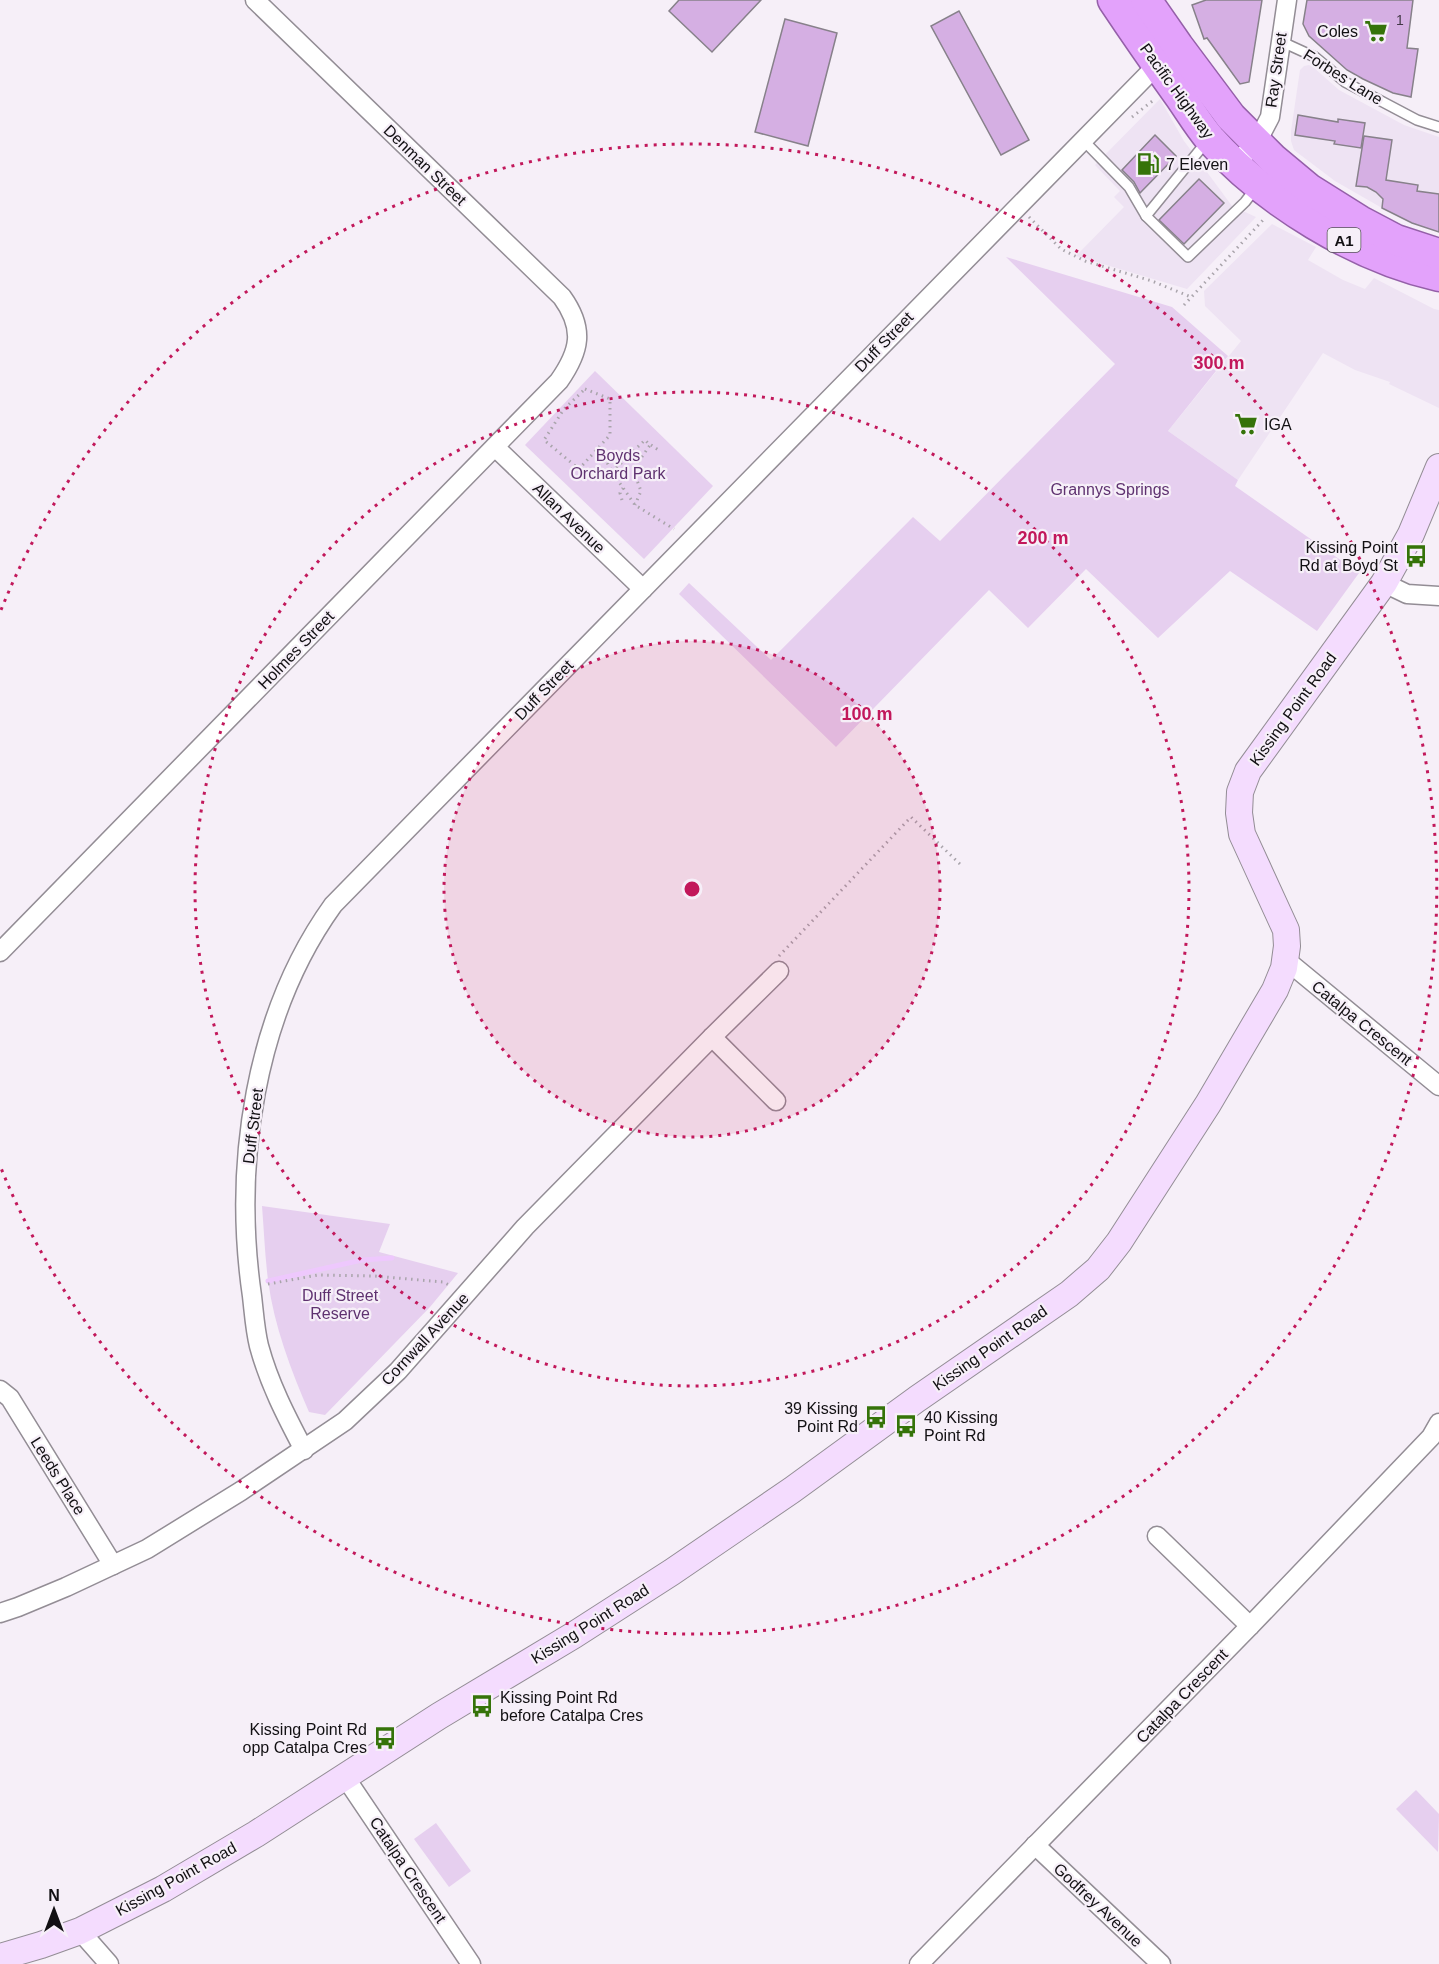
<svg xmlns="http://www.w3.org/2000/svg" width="1439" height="1964" font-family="Helvetica,sans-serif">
	<rect width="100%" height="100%" fill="#f6eff8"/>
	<g fill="#eee3f3">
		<path d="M 1309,65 L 1313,67 L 1339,90 L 1404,125 L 1439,137 L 1439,232 L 1412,223 L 1382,208 L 1335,181 L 1294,150 L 1291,141 L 1291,131 L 1300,70 L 1304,66 Z"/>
		<path d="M 1160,99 L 1184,141 L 1232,206 L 1256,217 L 1187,289 L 1076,256 L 1124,207 L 1114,197 L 1120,191 L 1095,165 Z"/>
		<path d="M 1272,224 L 1316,247 L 1308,260 L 1343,280 L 1365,289 L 1374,278 L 1434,309 L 1439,310 L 1439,408 L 1389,384 L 1390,382 L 1355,370 L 1323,353 L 1238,480 L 1168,431 L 1241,341 L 1205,306 L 1204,291 Z"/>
	</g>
	<g fill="#e6cfef">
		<path d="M 1006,257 L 1172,307 L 1228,356 L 1168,431 L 1238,480 L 1235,486 L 1359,573 L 1317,631 L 1230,571 L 1158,638 L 1086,569 L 1028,628 L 989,590 L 836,747 L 679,594 L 689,583 L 771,660 L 913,517 L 940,541 L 1115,364 Z"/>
		<path d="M 595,371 L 713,486 L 644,559 L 525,445 Z"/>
		<path d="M 262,1206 L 390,1224 L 379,1252 L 458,1273 L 430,1307 L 325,1415 L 309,1412 C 291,1370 274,1326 268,1280 C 265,1256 264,1231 262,1206 Z"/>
		<path d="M 1416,1790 L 1439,1814 L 1438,1852 L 1396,1809 Z"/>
		<path d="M 436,1823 L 471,1871 L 449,1887 L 414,1839 Z"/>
	</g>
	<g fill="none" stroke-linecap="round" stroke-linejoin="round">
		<path stroke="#eec8fd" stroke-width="5" d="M 268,1281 L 362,1260 L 392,1258"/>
	</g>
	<g fill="#d5afe3" stroke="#87818a" stroke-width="1.5">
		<path d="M 679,0 L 761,0 L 712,52 L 669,11 Z"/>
		<path d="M 1206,0 L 1262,0 L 1249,82 L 1240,84 L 1207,38 L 1204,39 L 1192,5 Z"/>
		<path d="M 1307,0 L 1413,0 L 1407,48 L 1418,49 L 1411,97 L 1393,93 L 1363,79 L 1347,70 L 1309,36 L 1303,24 Z"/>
		<path d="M 959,11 L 1029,140 L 1001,155 L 931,26 Z"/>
		<path d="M 785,19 L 837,33 L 808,146 L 755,132 Z"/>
		<path d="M 1298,115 L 1338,122 L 1338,119 L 1365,123 L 1361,148 L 1334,144 L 1335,141 L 1295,135 Z"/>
		<path d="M 1155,135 L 1176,156 L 1140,193 L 1134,182 L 1122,170 Z"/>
		<path d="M 1364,136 L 1392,140 L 1386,180 L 1418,185 L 1417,191 L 1439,194 L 1439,232 L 1412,223 L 1382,208 L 1383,199 L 1376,192 L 1367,187 L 1356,186 Z"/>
		<path d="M 1199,179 L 1224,203 L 1184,244 L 1159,220 Z"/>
	</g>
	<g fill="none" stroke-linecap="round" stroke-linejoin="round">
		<g stroke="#938d95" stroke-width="12">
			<g id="service">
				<path d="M 1280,41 L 1315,57 L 1345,82 L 1417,120 L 1439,127"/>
				<path d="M 1083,140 L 1129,187 L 1146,216 L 1188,257 L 1245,202 L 1255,189"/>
				<path d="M 1146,216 L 1207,141"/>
			</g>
		</g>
		<g stroke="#938d95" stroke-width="21">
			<g id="minor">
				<path d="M 1235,164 L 1257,142 L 1270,117 L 1287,0"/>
				<path d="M 495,447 L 643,589"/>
				<path d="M 1384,583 L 1407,594 L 1439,596"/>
				<path d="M 0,952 L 559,381 C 580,351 585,329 562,297 L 255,0"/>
				<path d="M 1286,960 L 1439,1086"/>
				<path d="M 712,1037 L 776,1101"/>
				<path d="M 0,1390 L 10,1398 L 113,1565"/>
				<path d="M 304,1450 C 286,1416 269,1383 259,1346 C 255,1330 254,1313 252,1296 C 233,1165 254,1015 333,905 L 1157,65"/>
				<path d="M 1157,1536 L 1250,1626"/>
				<path d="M 0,1613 L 18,1607 L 66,1587 L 147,1549 L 241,1491 L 345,1421 L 398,1371 L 525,1227 L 712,1037 L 779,971"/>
				<path d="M 345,1777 L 471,1964"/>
				<path d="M 1035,1845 L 1161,1964"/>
				<path d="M 80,1931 L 109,1964"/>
				<path d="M 919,1964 L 1250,1626 L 1431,1437 L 1439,1423"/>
			</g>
		</g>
		<g stroke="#938d95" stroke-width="28">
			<path id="secondary" d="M 0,1957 L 41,1945 L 80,1931 L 163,1889 L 256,1834 L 439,1716 L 574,1635 L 672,1572 L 792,1490 L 917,1399 L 1069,1294 L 1098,1269 L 1119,1242 L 1208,1104 L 1275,990 L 1284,968 L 1287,946 L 1286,930 L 1242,834 L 1239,813 L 1240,792 L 1248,771 L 1384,583 L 1411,534 L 1439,467"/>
		</g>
		<g stroke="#9560a9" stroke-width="33">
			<g id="trunk">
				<path d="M 1113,0 C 1135,33 1158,66 1181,98 C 1190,111 1199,126 1210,139 C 1266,202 1356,257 1439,276"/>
				<path d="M 1146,0 L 1178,46 L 1231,117 L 1273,159 L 1309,189 L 1360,221 L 1396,240 L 1439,254"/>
			</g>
		</g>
		<g stroke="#a9a4ab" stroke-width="3" stroke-dasharray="1.5 4.5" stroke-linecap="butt">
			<path d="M 1132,117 L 1155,99"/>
			<path d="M 1029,217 L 1061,249 L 1085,261 L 1152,281 L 1191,297"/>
			<path d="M 1184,305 L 1264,219"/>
			<path d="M 585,389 L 610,399 L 610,435 L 579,469 L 544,440 L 564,409 Z"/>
			<path d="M 651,445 L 660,451"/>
			<path d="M 599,447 L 612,472 L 635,505 L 674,529"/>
			<path d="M 612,472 L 645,440 L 650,445 L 633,470 L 641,491 L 635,505"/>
			<path d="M 622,500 L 620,493 L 623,488"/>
			<path d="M 779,956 L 911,817 L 962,866"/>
			<path d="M 268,1284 L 318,1275 L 374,1276 L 443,1282 L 451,1286"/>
		</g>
		<use href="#service" stroke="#fff" stroke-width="9"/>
		<use href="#minor" stroke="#fff" stroke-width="18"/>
		<use href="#secondary" stroke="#f4dcfe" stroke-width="26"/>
		<use href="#trunk" stroke="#e3a2fb" stroke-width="30"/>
	</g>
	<circle cx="692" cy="889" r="248" fill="#c2185b" fill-opacity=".12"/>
	<g fill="none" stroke="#c2185b" stroke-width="3" stroke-dasharray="3 6">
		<circle cx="692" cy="889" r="248"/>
		<circle cx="692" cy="889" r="497"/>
		<path d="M1 610A745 745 0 1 1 1 1168"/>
	</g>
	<defs>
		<g id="supermarket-bare" transform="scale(1.8)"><path d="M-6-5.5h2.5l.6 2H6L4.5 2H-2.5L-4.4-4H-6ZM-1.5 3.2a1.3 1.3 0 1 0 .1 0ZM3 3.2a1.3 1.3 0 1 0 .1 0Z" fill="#357309" stroke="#f6eff8" stroke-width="2.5" paint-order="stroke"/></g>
		<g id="fuel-bare" transform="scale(1.8)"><path d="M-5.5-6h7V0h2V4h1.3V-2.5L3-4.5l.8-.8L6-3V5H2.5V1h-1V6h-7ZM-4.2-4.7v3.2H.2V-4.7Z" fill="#357309" stroke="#f6eff8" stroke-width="2.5" paint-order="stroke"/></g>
		<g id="bus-bare" transform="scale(1.8)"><path d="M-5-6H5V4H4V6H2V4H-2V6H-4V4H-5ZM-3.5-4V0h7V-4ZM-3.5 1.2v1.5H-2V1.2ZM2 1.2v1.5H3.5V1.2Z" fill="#357309" stroke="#f6eff8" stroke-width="2.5" paint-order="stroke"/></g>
	</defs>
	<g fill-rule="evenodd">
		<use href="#supermarket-bare" x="1376" y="31"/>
		<use href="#fuel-bare" x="1148" y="164"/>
		<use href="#supermarket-bare" x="1246" y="424"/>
		<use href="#bus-bare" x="1416" y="556"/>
		<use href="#bus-bare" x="876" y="1417"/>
		<use href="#bus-bare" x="906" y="1426"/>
		<use href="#bus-bare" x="482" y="1706"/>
		<use href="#bus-bare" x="385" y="1738"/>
	</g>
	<g text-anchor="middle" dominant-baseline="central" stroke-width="4.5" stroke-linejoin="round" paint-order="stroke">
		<g font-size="14" fill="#433847">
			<text x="1400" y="20">1</text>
		</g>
		<rect fill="#f6eff8" stroke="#565358" stroke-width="1.5" x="1327.5" y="228" width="33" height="24" rx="4.5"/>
		<g font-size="15" font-weight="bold" fill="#121013">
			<text x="1344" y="240">A1</text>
		</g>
		<g font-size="16" fill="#121013" stroke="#f6eff8" text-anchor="end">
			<text x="1358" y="31">Coles</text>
			<text x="1166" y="164" text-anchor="start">7 Eleven</text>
			<text x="1264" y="424" text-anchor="start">IGA</text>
			<text x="1398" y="547">Kissing Point<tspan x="1398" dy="18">Rd at Boyd St</tspan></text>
			<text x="858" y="1408">39 Kissing<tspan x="858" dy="18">Point Rd</tspan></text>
			<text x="924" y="1417" text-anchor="start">40 Kissing<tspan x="924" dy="18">Point Rd</tspan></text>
			<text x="500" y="1697" text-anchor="start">Kissing Point Rd<tspan x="500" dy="18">before Catalpa Cres</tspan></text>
			<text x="367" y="1729">Kissing Point Rd<tspan x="367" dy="18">opp Catalpa Cres</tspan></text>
		</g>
		<g font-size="16" fill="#121013" stroke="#f6eff8">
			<text transform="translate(1276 70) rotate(-82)">Ray Street</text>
			<text transform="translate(1343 77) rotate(32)">Forbes Lane</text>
			<text transform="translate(1177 91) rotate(54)">Pacific Highway</text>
			<text transform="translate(425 165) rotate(44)">Denman Street</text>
			<text transform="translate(884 342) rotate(-46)">Duff Street</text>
			<text transform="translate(569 518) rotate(44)">Allan Avenue</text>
			<text transform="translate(296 650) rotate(-46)">Holmes Street</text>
			<text transform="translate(544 690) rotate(-46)">Duff Street</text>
			<text transform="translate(1293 709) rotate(-54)">Kissing Point Road</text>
			<text transform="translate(1362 1023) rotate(39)">Catalpa Crescent</text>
			<text transform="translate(253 1126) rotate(-83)">Duff Street</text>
			<text transform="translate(425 1339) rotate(-47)">Cornwall Avenue</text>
			<text transform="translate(990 1348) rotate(-35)">Kissing Point Road</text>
			<text transform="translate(58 1476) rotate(58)">Leeds Place</text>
			<text transform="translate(590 1624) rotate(-32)">Kissing Point Road</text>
			<text transform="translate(1182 1696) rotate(-46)">Catalpa Crescent</text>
			<text transform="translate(408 1870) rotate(56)">Catalpa Crescent</text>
			<text transform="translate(176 1879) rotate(-29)">Kissing Point Road</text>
			<text transform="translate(1098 1905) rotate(43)">Godfrey Avenue</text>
		</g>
		<g font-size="16" fill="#5f3270" stroke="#f6eff8">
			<text x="618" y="455">Boyds<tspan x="618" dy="18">Orchard Park</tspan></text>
			<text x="1110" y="489">Grannys Springs</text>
			<text x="340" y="1295">Duff Street<tspan x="340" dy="18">Reserve</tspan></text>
		</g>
	</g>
	<circle cx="692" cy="889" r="9" fill="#c2185b" stroke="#f6eff8" stroke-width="3"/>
	<g font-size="18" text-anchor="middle" font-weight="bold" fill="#c2185b" stroke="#f6eff8" stroke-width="4.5" stroke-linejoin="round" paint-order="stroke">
		<text x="1219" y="369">300 m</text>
		<text x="1043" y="544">200 m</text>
		<text x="867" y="720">100 m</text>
	</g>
	<g transform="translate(54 1910)" stroke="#f6eff8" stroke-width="4.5" paint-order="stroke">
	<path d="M0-4.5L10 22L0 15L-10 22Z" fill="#121013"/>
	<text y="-9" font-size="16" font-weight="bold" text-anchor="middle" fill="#121013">N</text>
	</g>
</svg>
